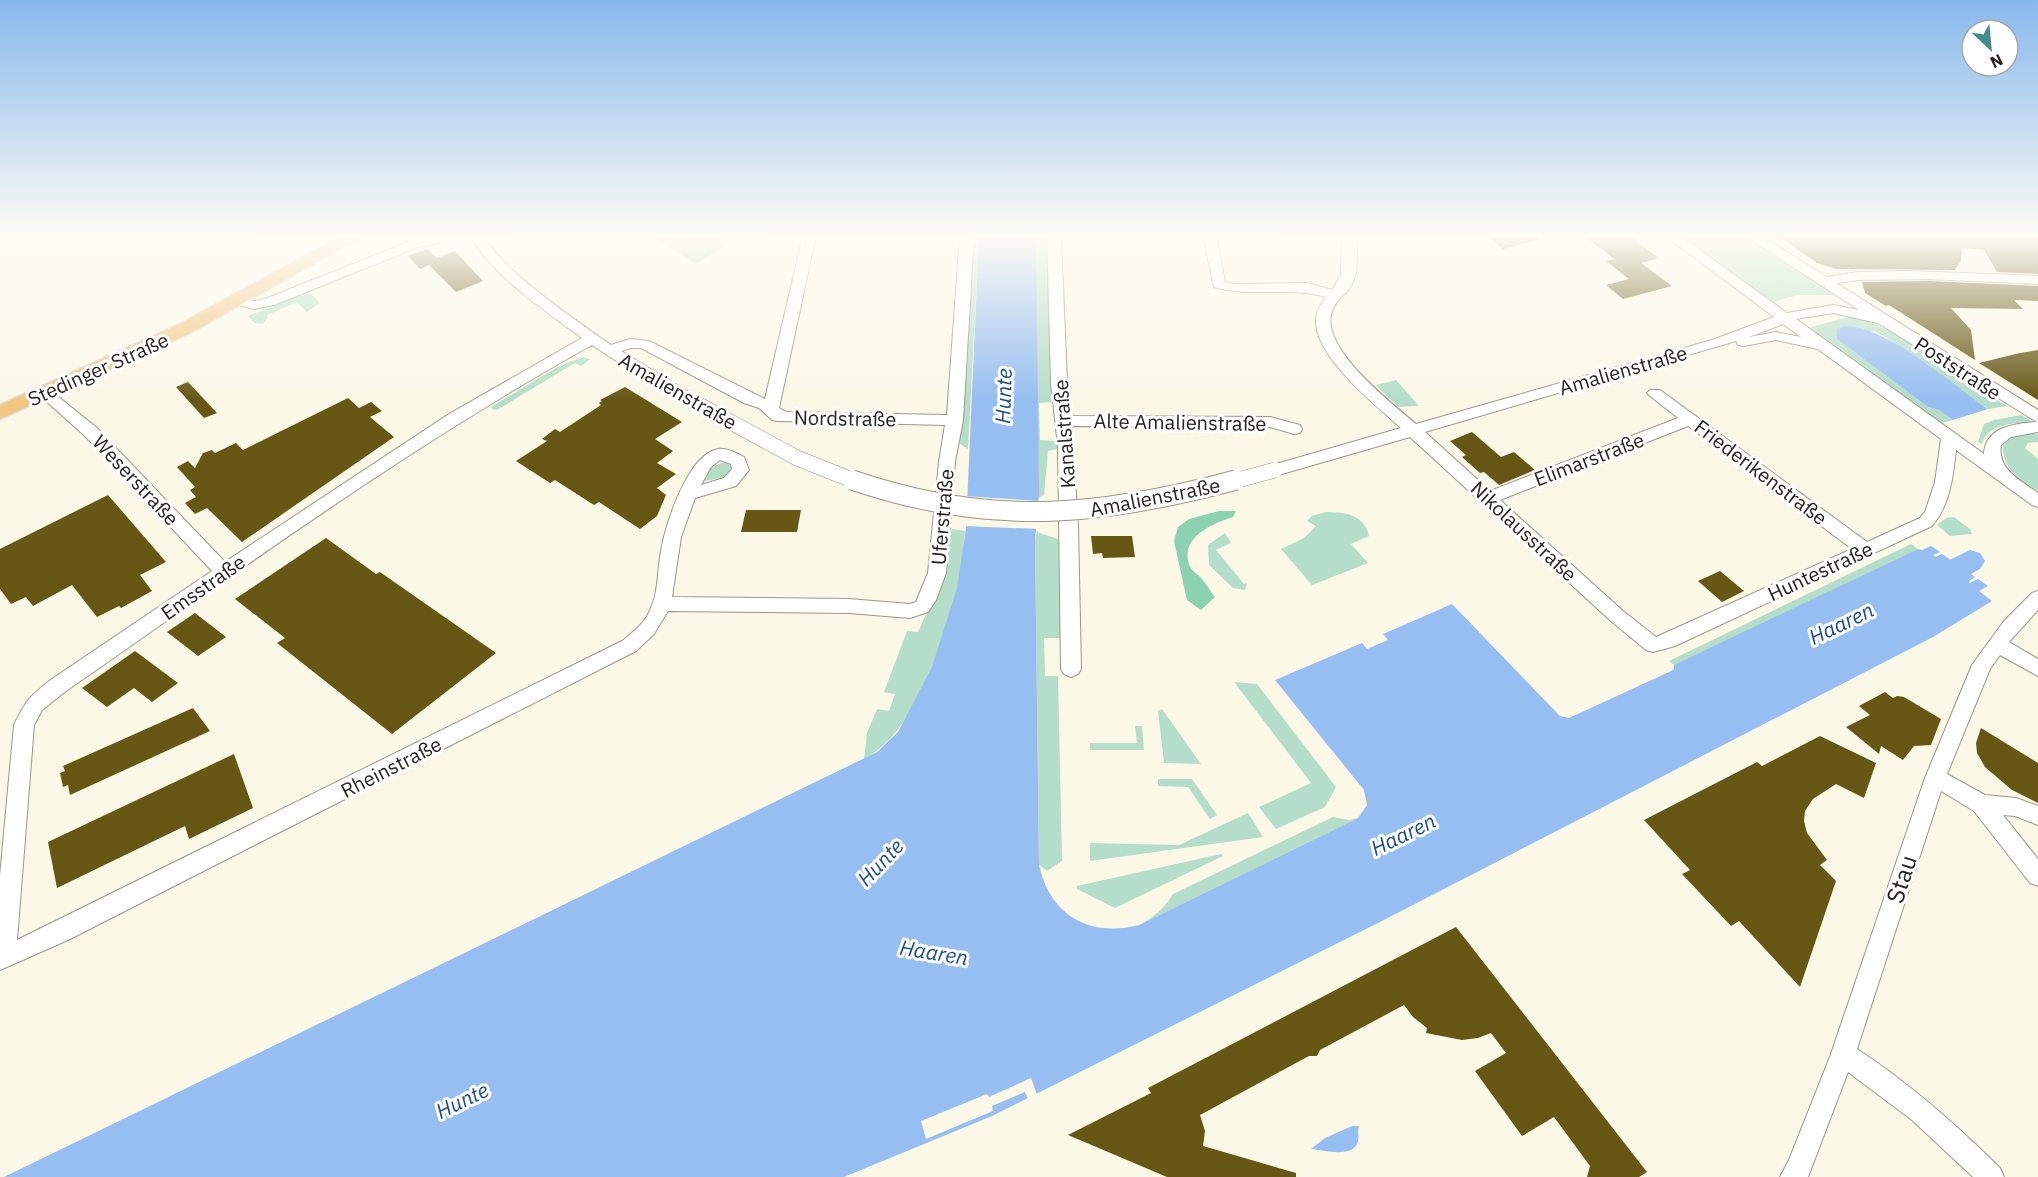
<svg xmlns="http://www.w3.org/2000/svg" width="2038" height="1177" font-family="'IBM Plex Sans',sans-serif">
	<rect width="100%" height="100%" fill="#fcf8e8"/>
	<g fill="#b4dec9">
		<path d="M 650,235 L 719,235 L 729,243 L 696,264 Z"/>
		<path d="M 970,235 L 979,235 L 968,449 L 954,440 Z"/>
		<path d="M 1036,235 L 1048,235 L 1055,402 L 1039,403 L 1040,440 L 1057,441 L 1057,449 L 1048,451 L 1044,495 L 1037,499 Z"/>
		<path d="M 1679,235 L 1744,235 L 1835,295 L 1798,295 L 1773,302 Z"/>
		<path d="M 309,292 L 320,303 L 307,312 L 297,302 L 267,315 L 268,317 L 263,324 L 255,323 L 248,316 Z"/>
		<path d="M 1848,317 C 1883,317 1973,385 2007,406 L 1988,409 L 1884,336 L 1874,331 L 1837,339 L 1928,407 L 1939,410 L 1953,420 L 1942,423 L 1808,328 Z"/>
		<path d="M 582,357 L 590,359 L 581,366 L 575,363 L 497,410 L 492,409 L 491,407 L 559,366 Z"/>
		<path d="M 1396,380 L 1419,406 L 1398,407 L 1376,385 Z"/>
		<path d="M 2021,415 L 2035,423 C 2017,423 1988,422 1982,444 L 1978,442 L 1984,424 L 1994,420 Z"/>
		<path d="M 2028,433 L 2038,434 L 2038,442 L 2028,443 L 2025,448 L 2038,459 L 2038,491 C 2020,480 2002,469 2003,445 L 2012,437 Z"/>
		<path d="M 721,463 L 727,463 L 732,468 L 727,477 L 704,481 L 708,469 Z"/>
		<path d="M 1326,512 C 1346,512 1365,515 1369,536 L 1351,544 L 1368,563 L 1312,585 L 1281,549 L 1304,538 L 1316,526 L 1307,521 L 1312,516 Z"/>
		<path d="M 1954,517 L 1970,529 L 1972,534 L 1950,536 L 1937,525 L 1946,518 Z"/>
		<path d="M 947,528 L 965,531 C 963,550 962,571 957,590 C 943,642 915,734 864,759 L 867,733 L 877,709 L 889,711 L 895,694 L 884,692 L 907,631 L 918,632 L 944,574 Z"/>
		<path d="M 1037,532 L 1058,539 L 1062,638 L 1044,638 L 1045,676 L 1058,676 L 1062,861 L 1047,871 L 1039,865 L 1035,541 Z"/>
		<path d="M 1225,533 L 1231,543 L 1216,550 L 1244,584 L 1247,583 L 1245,590 L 1233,588 L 1209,565 L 1208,545 Z"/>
		<path d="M 1911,544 L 1918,549 L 1692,658 L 1674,665 L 1669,661 Z"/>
		<path d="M 1234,682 L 1257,684 L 1336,787 L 1325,807 L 1276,829 L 1259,807 L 1311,783 Z"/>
		<path d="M 1162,709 L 1201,764 L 1164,763 L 1158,711 Z"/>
		<path d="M 1135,726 L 1142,726 L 1144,750 L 1090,750 L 1090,743 L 1137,743 Z"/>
		<path d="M 1158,779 L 1192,779 L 1217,815 L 1210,819 L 1188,787 L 1158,786 Z"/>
		<path d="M 1248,813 L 1263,837 L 1090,861 L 1090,843 L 1179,845 Z"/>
		<path d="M 1333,817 L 1349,820 L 1358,818 L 1139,925 C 1154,917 1164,909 1173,894 Z"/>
		<path d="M 1221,854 L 1223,856 L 1115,908 L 1077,889 L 1077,886 Z"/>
	</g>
	<path fill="#8cd2b1" d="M 1219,511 L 1236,511 L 1233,517 C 1211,524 1177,539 1191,568 C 1193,572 1198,574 1201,578 C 1206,583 1210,591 1215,597 L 1201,610 L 1187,600 L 1174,541 L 1178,527 L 1189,519 Z"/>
	<g fill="#97bef1">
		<path d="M 979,235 L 1036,235 L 1039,494 L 1035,541 L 1039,865 C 1050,915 1089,938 1139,925 L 1358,818 L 1367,805 L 1364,790 L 1275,680 L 1362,643 L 1367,649 L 1388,640 L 1383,634 L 1452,604 L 1560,716 L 1569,718 L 1669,672 L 1674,669 L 1674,665 L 1918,549 L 1922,550 L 1931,546 L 1940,552 L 1933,555 L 1935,557 L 1942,554 L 1951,560 L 1942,565 L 1957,576 L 1967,571 L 1975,577 L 1969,581 L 1970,583 L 1978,579 L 1988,586 L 1979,591 L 1992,601 L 1933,637 L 1380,922 L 992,1116 L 844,1177 L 4,1177 L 877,752 L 898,732 L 932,667 L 957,588 L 966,528 Z"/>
		<path d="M 1843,326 C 1883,323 1953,385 1988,409 L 1953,420 L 1939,410 L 1928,407 L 1837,339 L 1837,329 Z"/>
		<path d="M 1352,1126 L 1359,1126 C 1357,1133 1360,1139 1357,1144 C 1350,1158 1323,1150 1311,1149 L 1325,1138 Z"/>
	</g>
	<g fill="#fcf8e8">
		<path d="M 964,492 L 964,496 L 1040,501 L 1040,529 L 963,526 Z"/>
		<path d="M 1031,1078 L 1038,1097 L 1029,1101 L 1025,1092 L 992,1106 L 993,1111 L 926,1139 L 921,1121 L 987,1094 L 989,1097 Z"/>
	</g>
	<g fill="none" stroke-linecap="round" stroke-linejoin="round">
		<path fill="#97bef1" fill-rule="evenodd" d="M 1970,550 L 1980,553 L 1985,561 L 1980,569 C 1959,580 1929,605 1905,598 L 1901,590 L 1905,582 Z"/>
	</g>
	<g fill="#665715">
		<path d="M 1487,235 L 1537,235 L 1538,240 L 1503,249 Z"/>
		<path d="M 1583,235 L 1628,235 L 1659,258 L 1641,263 L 1672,286 L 1623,299 L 1606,285 L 1629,279 L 1606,261 L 1614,259 Z"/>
		<path d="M 1776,235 L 2038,235 L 2038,274 L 1997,272 L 1984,250 L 1962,248 L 1961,261 L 1955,270 L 1836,269 L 1817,263 Z"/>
		<path d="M 427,249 L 437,258 L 455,251 L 483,281 L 456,292 L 429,265 L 420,269 L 408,256 Z"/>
		<path d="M 1929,281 L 2038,286 L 2038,301 L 2014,300 L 2023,309 L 1951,308 L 1971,330 L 1975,360 L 1889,305 L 1886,306 L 1865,293 L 1862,282 Z"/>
		<path d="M 2038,350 L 2038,400 L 1979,363 L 2020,353 Z"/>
		<path d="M 188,382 L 217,413 L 204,418 L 176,387 Z"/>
		<path d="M 625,387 L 682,422 L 655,439 L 673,451 L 657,463 L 676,474 L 657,488 L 666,495 L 657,516 L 640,529 L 599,502 L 594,505 L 555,480 L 550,483 L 516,461 L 547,441 L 542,439 L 555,429 L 560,432 L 601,405 L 599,403 L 602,401 L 600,400 Z"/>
		<path d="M 348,398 L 359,408 L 371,402 L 382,411 L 370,417 L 394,437 L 242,542 L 207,508 L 195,514 L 185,503 L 196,497 L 190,490 L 195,487 L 177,467 L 188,461 L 195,468 L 203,453 L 212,450 L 215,453 L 236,443 L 243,450 Z"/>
		<path d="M 1472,432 L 1501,457 L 1514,452 L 1535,470 L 1499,485 L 1484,472 L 1480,473 L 1462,457 L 1466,455 L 1450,441 Z"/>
		<path d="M 108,495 L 166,562 L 140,575 L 152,591 L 121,608 L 119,606 L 97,617 L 72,585 L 33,606 L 26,597 L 11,604 L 0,589 L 0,549 Z"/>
		<path d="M 746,510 L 801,510 L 797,532 L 741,532 Z"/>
		<path d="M 1091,536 L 1132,536 L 1135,557 L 1103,558 L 1102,553 L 1093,554 Z"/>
		<path d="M 326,538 L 376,574 L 380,572 L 496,653 L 392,734 L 277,643 L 285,638 L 235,599 Z"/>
		<path d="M 1720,571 L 1744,591 L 1722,602 L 1698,581 Z"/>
		<path d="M 195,613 L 226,637 L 198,656 L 167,632 Z"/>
		<path d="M 135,651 L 178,683 L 152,702 L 134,688 L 107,707 L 82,688 Z"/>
		<path d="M 1885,692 L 1893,698 L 1897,696 L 1904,697 L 1941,719 L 1931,745 L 1914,746 L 1903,760 L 1881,746 L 1879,754 L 1846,727 L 1870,715 L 1859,706 Z"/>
		<path d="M 193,708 L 210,731 L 70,795 L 68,785 L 63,787 L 60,773 L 65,771 L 63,766 Z"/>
		<path d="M 1981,728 L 2038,763 L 2038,803 L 2012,790 L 1985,767 L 1977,753 L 1976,743 Z"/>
		<path d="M 1820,736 L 1876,763 L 1864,798 L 1836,784 L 1813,799 L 1805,811 L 1804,821 L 1807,833 L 1827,860 L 1820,865 L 1836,881 L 1800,987 L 1739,921 L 1731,926 L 1682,874 L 1690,870 L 1644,820 L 1757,762 L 1762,766 Z"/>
		<path d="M 234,754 L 253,808 L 189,839 L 185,826 L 57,888 L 48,842 Z"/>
		<path d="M 1456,927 L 1647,1172 L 1639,1177 L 1587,1177 L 1590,1166 L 1554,1117 L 1522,1136 L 1475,1071 L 1506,1053 L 1491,1033 L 1478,1038 L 1462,1040 L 1426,1033 L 1427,1028 L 1413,1017 L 1404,1005 L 1320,1050 L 1317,1056 L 1309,1056 L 1200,1115 L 1205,1131 L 1203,1146 L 1296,1173 L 1296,1177 L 1167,1177 L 1068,1135 L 1151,1093 L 1148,1088 Z"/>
	</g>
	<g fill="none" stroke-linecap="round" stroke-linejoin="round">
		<g stroke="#9b9789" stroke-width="2">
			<g id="minor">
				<path d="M 412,235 L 425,235 L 422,240 L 428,235 L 441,235 L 439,243 L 418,247 L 274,305 L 254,309 L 233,304 L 231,301 L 238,297 L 254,301 L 265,299 L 408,242 Z"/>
				<path d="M 470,235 L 483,235 C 502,271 577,321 611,345 L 630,339 L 649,341 L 765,399 L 803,235 L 816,235 L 779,408 L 786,412 L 947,415 L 960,235 L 974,235 L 963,420 L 955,462 L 946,573 L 936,600 L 928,612 L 910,618 L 849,613 L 668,611 L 654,634 L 636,651 L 68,940 L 0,970 L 0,876 L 14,725 C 26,700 30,696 52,679 L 212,571 L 85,436 L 37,393 L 45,388 L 50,390 L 97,428 L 225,562 L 449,414 L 582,338 C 547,312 490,274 470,235 ZM 592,345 L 642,378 L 692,406 L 700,401 L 697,397 L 621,351 L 631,348 L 641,348 L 744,403 L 759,408 L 772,420 L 778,421 L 945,425 L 939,462 L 928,573 L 916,602 L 910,604 L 849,599 L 672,597 L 681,537 L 695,498 L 736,486 L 749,470 L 744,457 C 736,453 727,448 718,449 C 688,454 665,525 661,551 C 657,570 659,592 650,610 C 645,623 633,632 622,641 L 17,940 L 34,725 L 42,710 L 66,691 C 239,571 408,447 592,345 ZM 720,460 L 731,464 L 732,469 L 724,478 L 701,485 L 711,467 Z"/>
				<path d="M 1047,235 L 1061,235 L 1067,383 L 1070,416 L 1270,417 L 1300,425 L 1302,429 L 1300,433 L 1294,434 L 1270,427 L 1072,426 L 1078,526 L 1081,669 L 1078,674 L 1071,677 L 1064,674 L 1061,669 L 1058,446 L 1051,383 Z"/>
				<path d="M 1203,235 L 1216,235 L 1225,282 L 1233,284 L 1308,283 L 1332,290 L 1341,275 L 1342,235 L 1356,235 C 1357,253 1360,274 1349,289 C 1343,296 1335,302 1332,311 C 1319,348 1391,402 1416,424 L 1712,340 L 1774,317 L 1664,235 L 1679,235 L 1787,313 L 1833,305 L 1859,310 L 1744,235 L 1760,235 L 1827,277 L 1858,272 L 1911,271 L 2038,276 L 2038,284 L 1929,279 L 1858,280 L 1836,283 L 2038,410 L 2038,432 L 2011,437 L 2001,445 C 1997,470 2021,480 2038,493 L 2038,507 L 2032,505 L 1956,450 C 1953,477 1950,505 1932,526 L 1675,646 L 1653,652 L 1646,650 L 1611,621 L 1410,437 L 1275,476 L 1269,474 L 1267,470 L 1269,466 L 1401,428 C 1376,405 1313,356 1316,318 C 1317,310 1321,304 1326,297 C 1289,286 1251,298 1214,287 ZM 1833,313 L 1878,323 L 2037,422 C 2015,423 1985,427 1984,454 L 1796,319 ZM 1783,324 L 1801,337 L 1776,332 L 1749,337 ZM 1776,340 L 1818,349 L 1941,439 L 1935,482 L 1925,512 L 1920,518 L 1867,542 L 1660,390 L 1650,390 L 1647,393 L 1650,396 L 1678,418 L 1490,491 L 1425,432 L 1736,341 L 1738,345 L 1743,346 ZM 1688,426 L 1852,549 L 1656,637 L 1623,611 L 1500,500 Z"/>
				<path d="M 2038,591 L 2038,610 L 2009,642 L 2038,659 L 2038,676 L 2000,655 L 1990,669 L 1947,774 L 1985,795 L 2016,798 L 2038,806 L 2038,825 L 2015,816 L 2003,815 L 2038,859 L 2038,886 L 2030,883 L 1974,811 L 1941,791 L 1857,1049 C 1909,1083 1956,1124 2000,1168 L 2004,1177 L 1973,1177 L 1912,1120 L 1848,1072 L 1808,1177 L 1780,1177 L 1789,1160 L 1831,1054 L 1925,778 L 1972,665 L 2004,621 L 2032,593 Z"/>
			</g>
		</g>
		<g stroke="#dcdcdb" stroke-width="3">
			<path id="major" d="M 343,235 L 365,235 L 192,332 L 0,419 L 0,405 L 180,324 Z"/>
		</g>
		<use href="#minor" fill="#fff" fill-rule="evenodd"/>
		<use href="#major" fill="#f1c682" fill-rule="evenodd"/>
		<g stroke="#9b9789" stroke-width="16" stroke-linecap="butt">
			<g id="minor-bridge-far1">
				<path d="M 692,401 L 797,458 L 857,482"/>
				<path d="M 1231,482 L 1275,470"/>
			</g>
		</g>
		<g stroke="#9b9789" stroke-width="21" stroke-linecap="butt">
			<path id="minor-bridge" d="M 852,480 C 990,527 1098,517 1236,480"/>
		</g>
		<use href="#minor-bridge-far1" stroke="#fff" stroke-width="15"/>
		<use href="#minor-bridge" stroke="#fff" stroke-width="19"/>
	</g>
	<linearGradient id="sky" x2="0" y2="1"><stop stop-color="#87b8ec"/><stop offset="0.59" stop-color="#fefcf5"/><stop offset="1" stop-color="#fefcf5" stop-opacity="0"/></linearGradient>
	<rect width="2038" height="400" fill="url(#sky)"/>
	<g text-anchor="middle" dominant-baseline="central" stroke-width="6" stroke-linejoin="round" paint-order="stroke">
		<g font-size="20" fill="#25231e" stroke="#fff">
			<text transform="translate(1958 368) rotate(33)">Poststraße</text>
			<text transform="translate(98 369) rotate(-24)">Stedinger Straße</text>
			<text transform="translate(1623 370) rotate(-16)">Amalienstraße</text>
			<text transform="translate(678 391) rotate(30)">Amalienstraße</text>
			<text transform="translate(845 418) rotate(1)">Nordstraße</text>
			<text transform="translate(1180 422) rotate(1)">Alte Amalienstraße</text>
			<text transform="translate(1064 434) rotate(-94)">Kanalstraße</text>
			<text transform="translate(1589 459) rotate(-21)">Elimarstraße</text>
			<text transform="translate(1761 472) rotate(37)">Friederikenstraße</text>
			<text transform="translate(136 480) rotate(47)">Weserstraße</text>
			<text transform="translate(1155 497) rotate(-11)">Amalienstraße</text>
			<text transform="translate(942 517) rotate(-85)">Uferstraße</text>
			<text transform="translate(1524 531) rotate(43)">Nikolausstraße</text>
			<text transform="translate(1820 571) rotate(-25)">Huntestraße</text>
			<text transform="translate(203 587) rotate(-35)">Emsstraße</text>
			<text transform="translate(391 767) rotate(-27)">Rheinstraße</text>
		</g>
		<g font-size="21" font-style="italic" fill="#1c4e8b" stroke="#fff">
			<text transform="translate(1003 396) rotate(-88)">Hunte</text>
			<text transform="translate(1841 623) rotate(-26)">Haaren</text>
			<text transform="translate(1403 834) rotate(-26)">Haaren</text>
			<text transform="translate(880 862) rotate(-46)">Hunte</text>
			<text transform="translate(934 952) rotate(9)">Haaren</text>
			<text transform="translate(462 1100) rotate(-26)">Hunte</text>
		</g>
		<g font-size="24" fill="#25231e" stroke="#fff">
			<text transform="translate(1901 879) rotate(-72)">Stau</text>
		</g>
	</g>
	<g transform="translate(1990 48) rotate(154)"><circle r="28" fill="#ffffff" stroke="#a8a7a5" stroke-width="1.5"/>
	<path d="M0-4.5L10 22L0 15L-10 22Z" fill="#448c8d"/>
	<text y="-9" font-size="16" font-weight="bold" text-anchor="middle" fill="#25231e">N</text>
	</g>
</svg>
